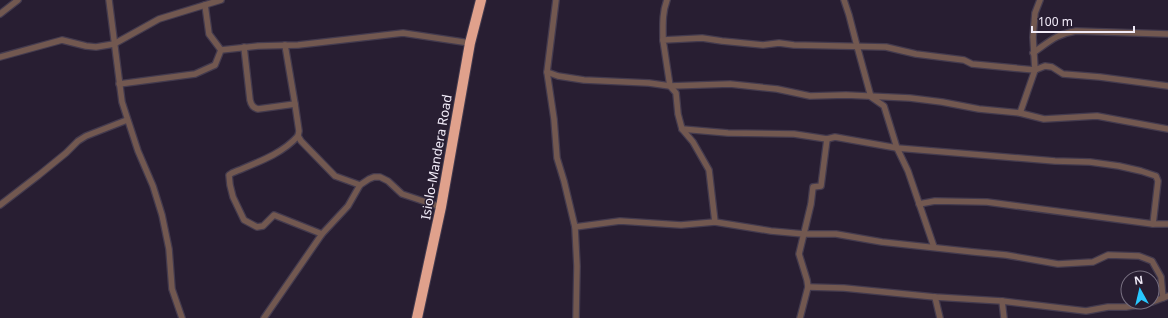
<svg xmlns="http://www.w3.org/2000/svg" width="1168" height="318" font-family="'Noto Sans',sans-serif">
	<rect width="100%" height="100%" fill="#281e32"/>
	<g fill="none" stroke-linecap="round" stroke-linejoin="round">
		<g stroke="#443b4e" stroke-width="8">
			<g id="street">
				<path d="M 109,0 L 122,102 L 138,151 L 153,186 L 162,215 L 169,249 L 172,289 L 182,318"/>
				<path d="M 556,0 L 547,72 L 554,119 L 557,158 L 564,181 L 575,227 L 577,266 L 576,318"/>
				<path d="M 844,0 L 849,15 L 857,46 L 871,97 L 884,106 L 897,148 L 908,171 L 934,247"/>
				<path d="M 205,5 L 209,34 L 221,50"/>
				<path d="M 0,14 L 18,0"/>
				<path d="M 663,40 C 663,26 662,13 667,0"/>
				<path d="M 285,45 L 295,104 L 299,131 L 298,136 L 301,141 L 335,176 L 360,185"/>
				<path d="M 244,47 L 250,100 C 251,105 253,108 258,109 L 295,104"/>
				<path d="M 1033,53 C 1049,42 1056,34 1076,31 L 1168,34"/>
				<path d="M 0,57 L 62,40 L 86,46 L 96,47 L 114,44 L 159,19 L 221,0"/>
				<path d="M 547,72 L 558,76 L 584,80 L 649,83 L 670,86 L 730,84 L 777,89 L 810,96 L 846,95 L 910,98 L 942,102 L 979,109 L 1020,113 L 1044,119 L 1097,116 L 1168,129"/>
				<path d="M 119,84 L 195,74 L 215,65 L 221,50 L 258,46 L 298,45 L 403,33 L 470,43"/>
				<path d="M 1020,113 L 1035,70 L 1033,37 L 1035,13 L 1040,0"/>
				<path d="M 682,129 L 728,133 L 794,134 L 827,139 L 835,137 L 897,148 L 1055,161 L 1090,162 L 1119,166 L 1141,171 L 1156,176 L 1158,181 L 1153,224"/>
				<path d="M 298,136 C 281,155 255,163 232,173 L 229,175 L 230,185 L 233,197 L 244,220 L 257,227 L 263,226 L 274,215 L 322,234"/>
				<path d="M 919,204 L 935,201 L 987,202 L 1153,224 L 1168,224"/>
				<path d="M 0,205 L 39,175 L 66,153 L 78,141 L 86,136 L 127,120"/>
				<path d="M 575,227 L 620,221 L 681,225 L 715,222"/>
				<path d="M 808,287 L 844,288 L 935,297 L 1002,301 L 1086,311 L 1108,307 L 1126,307 L 1145,304 L 1151,302"/>
				<path d="M 935,297 L 940,318"/>
				<path d="M 1163,298 L 1161,277 L 1152,261 L 1139,256 L 1108,255 L 1093,262 L 1058,264 L 1006,255 L 974,252 L 882,242 L 836,234 L 804,234 L 771,231 L 715,222 L 709,170 L 693,142 L 682,129 L 678,114 L 676,93 L 670,86 L 663,40 L 702,38 L 722,41 L 763,45 L 779,43 L 794,45 L 886,47 L 916,54 L 964,60 L 972,64 L 1035,70 L 1045,66 L 1052,67 L 1063,74 L 1100,77 L 1168,86"/>
				<path d="M 1002,301 L 1004,318"/>
				<path d="M 1152,302 L 1168,296"/>
				<path d="M 264,318 L 322,234 L 348,206 L 360,185 L 369,179 L 374,177 L 380,177 L 388,181 L 402,194 L 441,207"/>
				<path d="M 800,318 L 808,287 L 807,280 L 799,254 L 811,204 L 813,187 L 821,186 L 827,139"/>
			</g>
		</g>
		<g stroke="#443b4e" stroke-width="12">
			<path id="highway" d="M 417,318 L 441,207 L 470,43 L 481,0"/>
		</g>
		<use href="#street" stroke="#725850" stroke-width="5.5"/>
		<use href="#highway" stroke="#e0a18c" stroke-width="10"/>
	</g>
	<g text-anchor="middle" dominant-baseline="central" stroke-width="3" stroke-linejoin="round" paint-order="stroke">
		<g font-size="13" fill="#f1ebf8" stroke="#281e32">
			<text transform="translate(436 157) rotate(-80)">Isiolo-Mandera Road</text>
		</g>
	</g>
	<g transform="translate(1140 290) rotate(352)"><circle r="19" fill="#281e32" stroke="#787081"/>
	<path d="M0-3L7 15L0 10L-7 15Z" fill="#28c8ff"/>
	<text y="-6" font-size="11" font-weight="bold" text-anchor="middle" fill="#f1ebf8">N</text>
	</g>
	<path d="M1032 26v6h102v-6" fill="none" stroke="#f1ebf8" stroke-width="2"/>
	<text x="1038" y="26" font-size="12" fill="#f1ebf8" stroke="#281e32" stroke-width="3" paint-order="stroke">100 m</text>
</svg>
